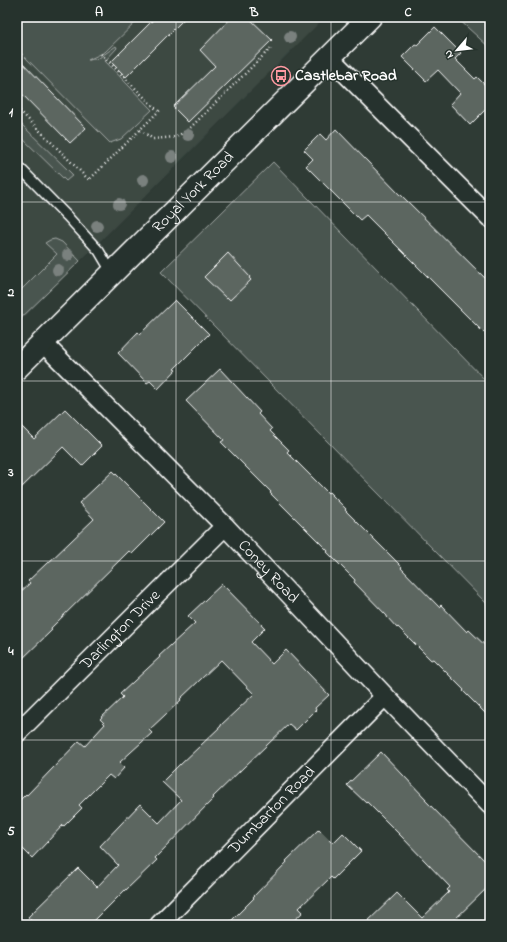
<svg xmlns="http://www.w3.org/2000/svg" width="507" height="942" font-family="'Indie Flower',sans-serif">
	<rect width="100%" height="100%" fill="#2f3b35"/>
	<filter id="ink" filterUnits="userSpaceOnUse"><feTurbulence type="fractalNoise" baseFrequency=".025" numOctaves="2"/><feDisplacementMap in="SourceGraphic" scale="8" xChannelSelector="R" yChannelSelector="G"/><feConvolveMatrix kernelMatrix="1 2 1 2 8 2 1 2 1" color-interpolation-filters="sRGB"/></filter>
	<g filter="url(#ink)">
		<path fill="#3c4842" d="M 17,17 L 315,17 L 320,22 L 17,324 Z"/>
		<g fill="#4a544f" stroke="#a4aaa7">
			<path d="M 17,17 L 141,17 L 105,52 L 88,60 L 99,58 L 116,46 L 117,48 L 105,61 L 152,110 L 121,139 L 110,143 L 17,49 Z"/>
			<path d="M 456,17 L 490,17 L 490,48 Z"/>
			<path d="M 17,120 L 73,175 L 66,181 L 17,133 Z"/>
			<path d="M 273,162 L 490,385 L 490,607 L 161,272 Z"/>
			<path d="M 55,239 L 62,242 L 80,261 L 17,322 L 17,294 L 57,254 L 45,243 L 50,240 Z"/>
		</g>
		<g fill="#5b6661" stroke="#fff">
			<path d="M 156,17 L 186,17 L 126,77 L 111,62 Z"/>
			<path d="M 232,17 L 248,17 L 272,40 L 188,122 L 173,107 L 215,66 L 200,50 Z"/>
			<path d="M 435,27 L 461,53 L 455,59 L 475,79 L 477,77 L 490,90 L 490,105 L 470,125 L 450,104 L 460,93 L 438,70 L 426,81 L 402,57 L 415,44 L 417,45 Z"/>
			<path d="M 17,57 L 86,128 L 70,143 L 17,89 Z"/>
			<path d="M 336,129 L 400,195 L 400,194 L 490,283 L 490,339 L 366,215 L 360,220 L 306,166 L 313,159 L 304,150 L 320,134 L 326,140 Z"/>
			<path d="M 228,253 L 250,277 L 249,278 L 251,280 L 230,300 L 228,298 L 227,299 L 204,277 Z"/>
			<path d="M 175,300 L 209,334 L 174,369 L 176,370 L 158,389 L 150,381 L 147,383 L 118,353 L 138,332 L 140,334 Z"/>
			<path d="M 220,369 L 260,412 L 258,414 L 272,429 L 270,431 L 289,450 L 287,452 L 328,493 L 329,492 L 346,509 L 345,510 L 402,567 L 401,568 L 439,607 L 441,605 L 467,632 L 469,630 L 490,650 L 490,718 L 463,691 L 464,690 L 433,659 L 431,660 L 398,627 L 397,628 L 387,617 L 387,616 L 354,582 L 355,580 L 327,552 L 328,551 L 270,493 L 271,492 L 221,442 L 224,440 L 186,401 Z"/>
			<path d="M 65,409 L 102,446 L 82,466 L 63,447 L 17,492 L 17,422 L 34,439 Z"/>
			<path d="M 113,471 L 164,522 L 132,554 L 129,551 L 51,628 L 52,630 L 17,664 L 17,595 L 30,583 L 28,581 L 47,563 L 47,564 L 94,519 L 79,503 Z"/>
			<path d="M 222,584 L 265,628 L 251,642 L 272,664 L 286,650 L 329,695 L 315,708 L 316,710 L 296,730 L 289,724 L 244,767 L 213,797 L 214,798 L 155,858 L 157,860 L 126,890 L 126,889 L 90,925 L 35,925 L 28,917 L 78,868 L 97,887 L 118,865 L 100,846 L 140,804 L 159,823 L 181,800 L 162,782 L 180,764 L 180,765 L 221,726 L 221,725 L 254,694 L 221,660 L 180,699 L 181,700 L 149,730 L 152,733 L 120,762 L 121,763 L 120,764 L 124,768 L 114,779 L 109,775 L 79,805 L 82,808 L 64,826 L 63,825 L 32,858 L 17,843 L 17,803 L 26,794 L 27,795 L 79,741 L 85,746 L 105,724 L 100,719 L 123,697 L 120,694 L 160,657 L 159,656 L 195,623 L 188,616 Z"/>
			<path d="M 381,752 L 426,799 L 425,800 L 490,866 L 490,885 L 449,925 L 364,925 L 397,893 L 422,918 L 449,892 L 447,890 L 450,887 L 402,837 L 367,802 L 366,803 L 347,785 Z"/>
			<path d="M 319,829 L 333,843 L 343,833 L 361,851 L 333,879 L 331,877 L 299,908 L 303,912 L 289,925 L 227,925 L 254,898 L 253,897 L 287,862 L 286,861 Z"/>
		</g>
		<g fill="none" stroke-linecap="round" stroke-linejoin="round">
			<g stroke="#fff" stroke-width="12">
				<path id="service" d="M 17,165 L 67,216 L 99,251 L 112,273"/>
			</g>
			<g stroke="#fff" stroke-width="21">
				<g id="minor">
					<path d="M 330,58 L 490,218"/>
					<path id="s1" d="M 43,343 L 225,526 L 385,696 L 490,805"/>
					<path id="s2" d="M 17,733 L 225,526"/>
					<path id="s3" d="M 159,925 L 385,696"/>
				</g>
			</g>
			<g stroke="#fff" stroke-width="25">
				<g id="secondary">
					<path id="s4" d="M 17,368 L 370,17"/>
				</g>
			</g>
			<g stroke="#fff" stroke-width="2.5" stroke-dasharray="1 3" stroke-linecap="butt">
				<path d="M 101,54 L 158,111"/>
				<path d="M 17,108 L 89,180 L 161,109"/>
				<path d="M 140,130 L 153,139 L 176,137 L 189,129 L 271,48"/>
			</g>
			<use href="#service" stroke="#26332d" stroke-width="9"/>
			<use href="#minor" stroke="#26332d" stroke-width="18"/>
			<use href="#secondary" stroke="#26332d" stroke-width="22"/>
		</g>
		<g fill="#7a817e">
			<circle cx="290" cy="37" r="6"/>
			<circle cx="188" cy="135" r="6"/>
			<circle cx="172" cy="157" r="6"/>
			<circle cx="143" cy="180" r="6"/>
			<circle cx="119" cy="204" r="6"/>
			<circle cx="97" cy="226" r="6"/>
			<circle cx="68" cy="255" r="6"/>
			<circle cx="58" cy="270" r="6"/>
		</g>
	</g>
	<path fill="none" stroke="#fff" stroke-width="1" stroke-opacity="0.55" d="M 176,17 L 176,925M 331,17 L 331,925M 17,202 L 490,202M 17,381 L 490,381M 17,561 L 490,561M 17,740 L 490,740"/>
	<defs>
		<g id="bus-ring" transform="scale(1)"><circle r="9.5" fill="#26332d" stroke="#ff9aa2" stroke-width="1.5"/><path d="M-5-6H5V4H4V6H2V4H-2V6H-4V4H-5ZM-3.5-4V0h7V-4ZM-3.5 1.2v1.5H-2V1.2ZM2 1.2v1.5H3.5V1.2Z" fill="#ff9aa2"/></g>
	</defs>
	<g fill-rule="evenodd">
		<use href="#bus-ring" x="281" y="76"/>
	</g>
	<g text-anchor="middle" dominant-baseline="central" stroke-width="3" stroke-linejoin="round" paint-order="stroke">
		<g font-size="16" font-weight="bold" fill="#fff" stroke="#26332d" text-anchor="start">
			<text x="295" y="76">Castlebar Road</text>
		</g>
		<g font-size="16" fill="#fff" stroke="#26332d">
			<text stroke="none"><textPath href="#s4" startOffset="249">Royal York Road</textPath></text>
			<text stroke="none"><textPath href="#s1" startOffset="321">Coney Road</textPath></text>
			<text stroke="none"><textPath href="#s2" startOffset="146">Darlington Drive</textPath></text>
			<text stroke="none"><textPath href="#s3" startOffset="161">Dumbarton Road</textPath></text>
		</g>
	</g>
	<rect width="507" height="942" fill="none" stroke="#26332d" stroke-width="44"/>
	<g transform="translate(457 50) rotate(242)" stroke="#26332d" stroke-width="3" paint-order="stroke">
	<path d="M0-3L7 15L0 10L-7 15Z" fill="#ffffff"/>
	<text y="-6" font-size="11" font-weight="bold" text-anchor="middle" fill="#ffffff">N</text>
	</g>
	<rect x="22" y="22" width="463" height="898" fill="none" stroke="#fff" stroke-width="1.5"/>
	<g font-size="13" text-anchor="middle" font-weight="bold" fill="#fff">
		<text x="99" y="16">A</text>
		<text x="254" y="16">B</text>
		<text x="408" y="16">C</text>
		<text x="11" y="116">1</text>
		<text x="11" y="296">2</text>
		<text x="11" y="476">3</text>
		<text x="11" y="655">4</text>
		<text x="11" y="835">5</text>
	</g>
</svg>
